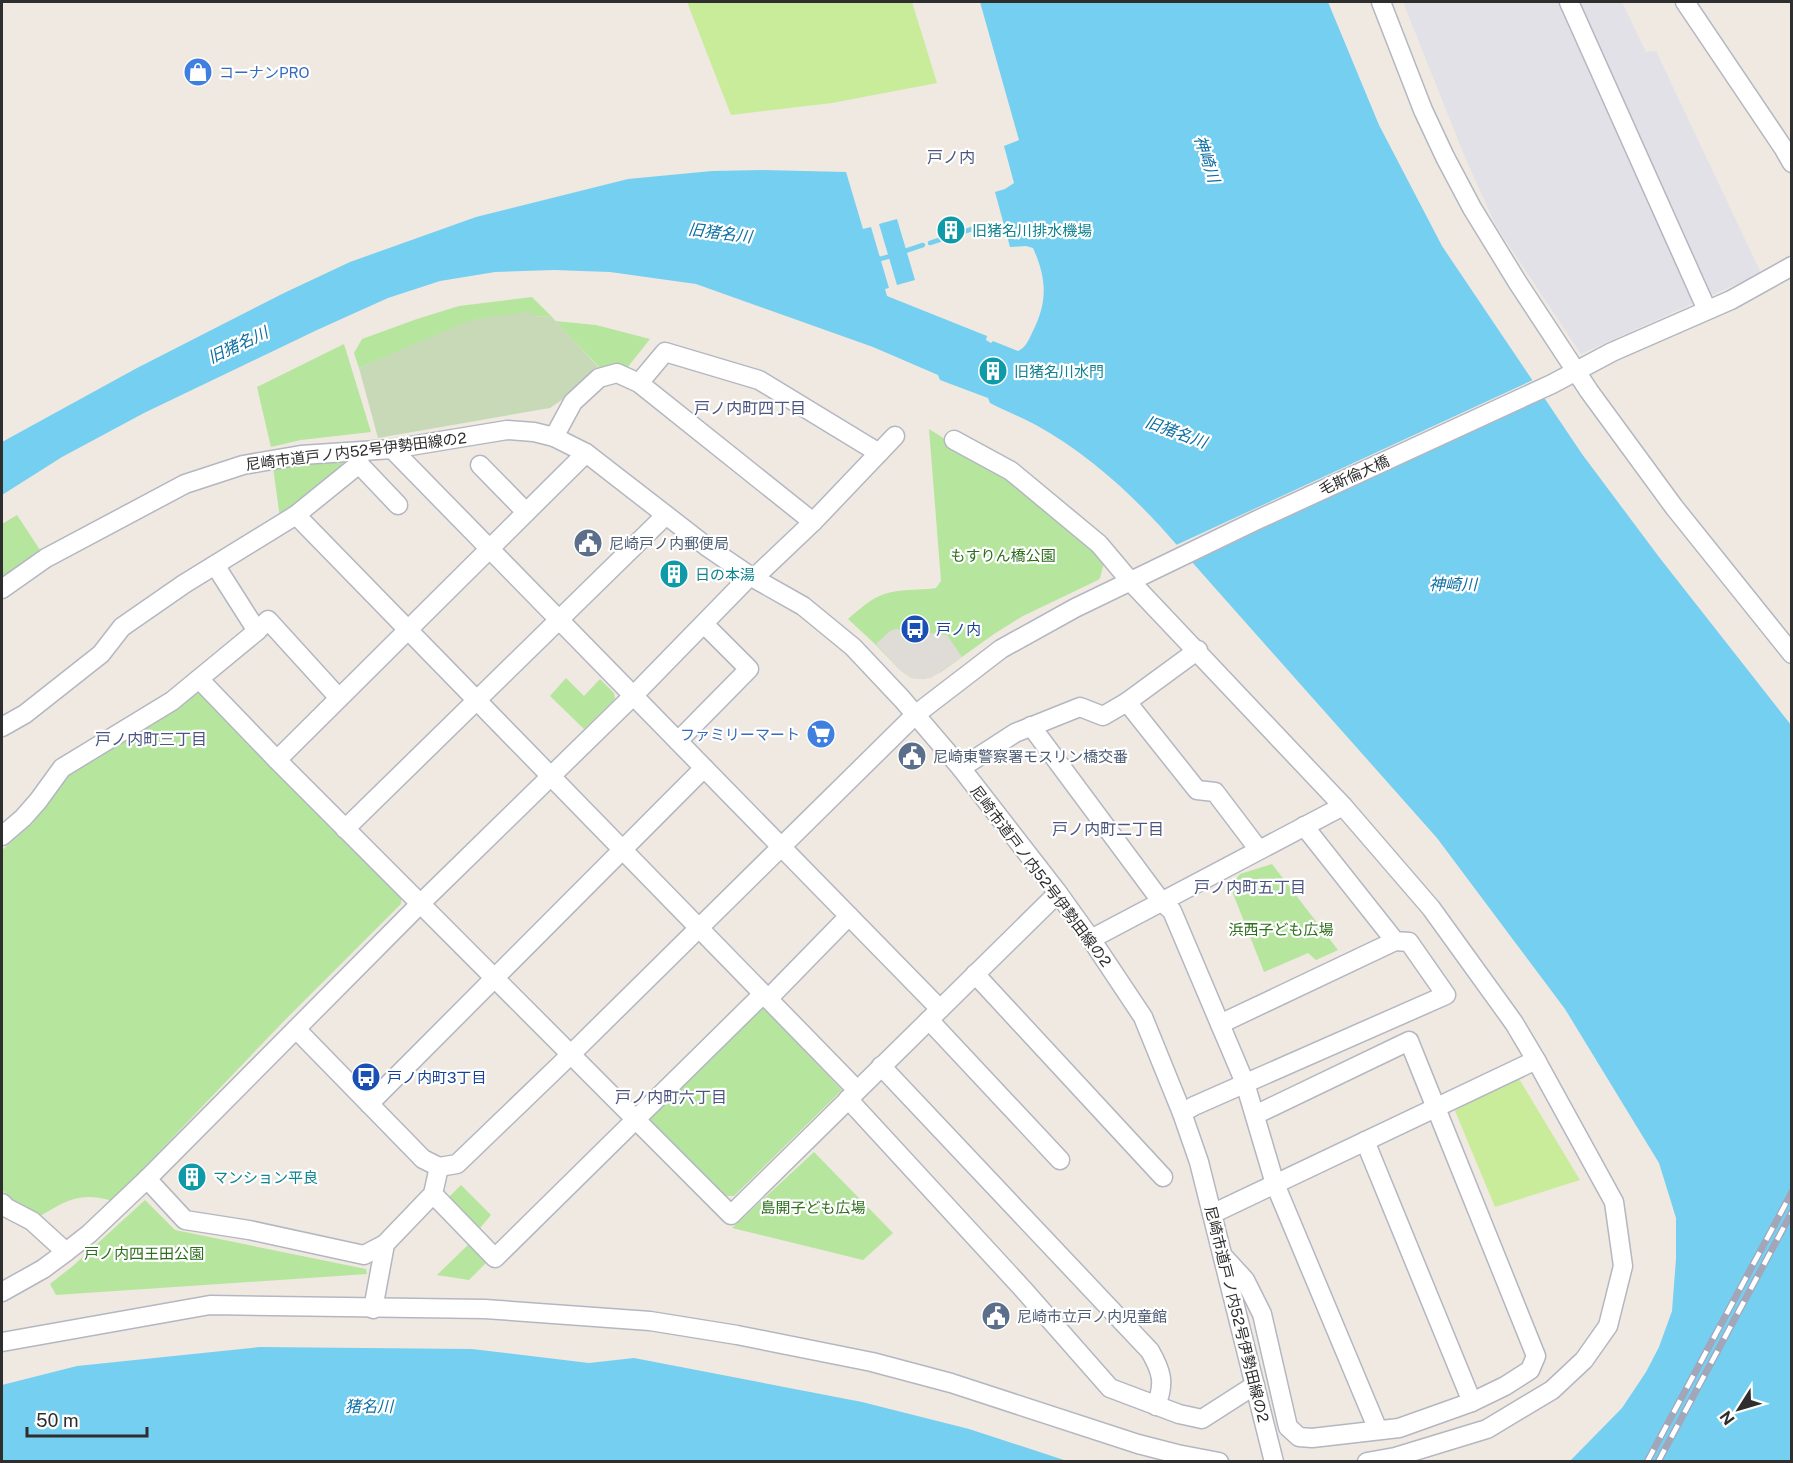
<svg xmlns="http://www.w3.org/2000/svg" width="1793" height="1463" font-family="'Public Sans','Noto Sans JP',sans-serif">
	<rect width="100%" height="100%" fill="#efe9e1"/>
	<path fill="#e3e1e8" d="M 1403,2 L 1622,2 L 1646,52 L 1656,51 L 1761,273 L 1581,354 L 1496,226 L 1464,155 Z"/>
	<g fill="#b6e59e">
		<path d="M 532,297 L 552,317 L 536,316 L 477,319 L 359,368 L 354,353 L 362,339 L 417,319 L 459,306 Z"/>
		<path d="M 555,321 L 596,325 L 650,339 L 627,368 L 602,370 Z"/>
		<path d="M 344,344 L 371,432 L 301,440 L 271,447 L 257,387 Z"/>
		<path d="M 929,429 L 1004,476 L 1095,552 L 1104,563 L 1100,578 L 1098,580 L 1023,616 L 994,634 L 941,672 L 925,679 L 911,678 L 900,670 L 875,644 L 848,619 C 881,590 886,591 929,589 L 936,588 L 941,581 Z"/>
		<path d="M 345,461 L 347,463 L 280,518 L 273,467 Z"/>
		<path d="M 17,515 L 44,556 L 2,582 L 2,524 Z"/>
		<path d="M 566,678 L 584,696 L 600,679 L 614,693 L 615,699 L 584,729 L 550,696 Z"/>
		<path d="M 197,691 L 270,759 L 402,893 L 401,904 L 283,1022 L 112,1201 C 79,1190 62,1203 35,1219 L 2,1190 L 2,850 L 33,823 L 43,804 L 67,772 Z"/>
		<path d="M 1272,864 L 1338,950 L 1316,960 L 1308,953 L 1264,972 L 1230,886 L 1240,874 Z"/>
		<path d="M 760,1004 L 842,1090 L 734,1196 L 725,1196 L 651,1121 L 650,1112 Z"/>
		<path d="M 814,1152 L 893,1233 L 863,1260 L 732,1228 Z"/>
		<path d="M 461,1185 L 491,1215 L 480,1228 L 448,1198 Z"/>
		<path d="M 145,1200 L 175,1230 L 366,1269 L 367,1274 L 56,1295 L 50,1284 L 74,1265 Z"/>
		<path d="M 469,1244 L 488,1261 L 469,1280 L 437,1275 Z"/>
	</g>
	<path fill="#c8d9b8" d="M 529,312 L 536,316 L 552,317 L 603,372 L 550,408 L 378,438 L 359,368 L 463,323 L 477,319 Z"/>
	<g fill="#c9ec9a">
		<path d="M 687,2 L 912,2 L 937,83 L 832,103 L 731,115 Z"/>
		<path d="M 1518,1077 L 1580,1180 L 1495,1207 L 1455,1111 L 1456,1106 Z"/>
	</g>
	<path fill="#dfdcd8" d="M 896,629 L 947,635 L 962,657 L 931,678 L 919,679 L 911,678 L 900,670 L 876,644 L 890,631 Z"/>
	<g fill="#75cff0">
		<path d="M 980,2 L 1328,2 L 1379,125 L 1442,246 L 1582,454 L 1659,557 L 1791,725 L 1791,1461 L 1570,1461 L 1622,1408 L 1646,1372 L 1659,1347 L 1672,1311 L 1676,1259 L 1676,1218 L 1659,1163 L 1565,1009 L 1437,838 L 1160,526 C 1123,486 1083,451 1036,425 C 1021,417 1005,411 990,403 L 988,398 L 940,380 L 938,375 L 873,347 L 696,284 L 610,272 L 554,270 L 495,272 L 440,281 L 388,298 L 317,330 L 144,413 L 62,457 L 2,495 L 2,442 L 137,368 L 284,293 L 350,262 L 476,217 L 628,179 L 712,171 L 763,170 L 846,172 L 863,229 L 871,227 L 889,288 L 885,289 L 887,296 L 987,336 L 986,340 L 991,343 L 993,341 L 1018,351 C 1026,347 1028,341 1032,333 C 1048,302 1047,279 1033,248 L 1026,246 L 1010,247 L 995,192 L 1005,189 L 1014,183 L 1004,146 L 1019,140 Z"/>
		<path d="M 897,219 L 915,280 L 897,285 L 879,224 Z"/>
		<path d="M 260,1347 L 472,1349 L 589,1363 L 634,1358 L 862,1402 L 969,1429 L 1067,1461 L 2,1461 L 2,1385 L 77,1366 Z"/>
	</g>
	<path fill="#efe9e1" d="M 1535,379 L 1547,396 L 1360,481 L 1188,562 L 1174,546 Z"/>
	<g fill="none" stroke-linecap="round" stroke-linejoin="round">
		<g stroke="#75cff0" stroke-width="4.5">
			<path d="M 930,243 L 975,228"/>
			<path d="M 902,252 L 923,245"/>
			<path d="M 876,258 L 880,259 L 894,255"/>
		</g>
		<g stroke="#b4b7c1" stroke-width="21">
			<g id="minor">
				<path d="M 1381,2 L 1423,110 L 1445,157 L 1472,208 L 1518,283 L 1589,391 L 1674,507 L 1792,654"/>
				<path d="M 1569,2 L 1707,310"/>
				<path d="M 1685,2 L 1784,149 L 1792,163"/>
				<path d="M 639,383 L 665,352 L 759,380 L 879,453"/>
				<path d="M 554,437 L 573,402 L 599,378 L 617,373 L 639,383 L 813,522 L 895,436"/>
				<path d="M 954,440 L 1011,471 L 1099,544 L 1131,582 L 1343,806 L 1431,908 L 1514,1023 L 1536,1060 L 1614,1202 L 1623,1266 L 1608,1326 L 1584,1360 L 1552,1390 L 1487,1429 L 1395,1457 L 1367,1462"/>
				<path d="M 392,449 L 940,1009"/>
				<path d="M 359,464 L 398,505"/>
				<path d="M 480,465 L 526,512"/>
				<path d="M 296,515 L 857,1090"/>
				<path d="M 754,578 L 813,522"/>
				<path d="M 2,589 L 46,558 L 185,484 L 243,465 L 301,455 L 392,449 L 507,430 L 534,432 L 554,437 L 586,453 L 706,546 L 750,576 L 803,606 L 853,647 L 902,699 L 961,768 L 1058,893 L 1091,939 L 1143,1017 L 1182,1113 L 1199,1162 L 1274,1462"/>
				<path d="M 257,631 L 268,620 L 339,698"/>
				<path d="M 199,679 L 277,760 L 731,1215 L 1058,893"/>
				<path d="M 1127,702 L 1197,790 L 1215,792 L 1259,850"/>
				<path d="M 1031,726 L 1161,901 L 1172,911 L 1245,1083 L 1275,1184 L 1378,1430"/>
				<path d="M 2,727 L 25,714 L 101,654 L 122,627 L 184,584 L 296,515 L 359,464 L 360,452"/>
				<path d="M 678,741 L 749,669 L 704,624"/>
				<path d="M 277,760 L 586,453"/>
				<path d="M 961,768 L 1015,733 L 1080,707 L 1103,716 L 1127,702 L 1198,650"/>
				<path d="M 345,829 L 665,516"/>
				<path d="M 2,836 L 23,818 L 38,801 L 62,768 L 172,701 L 257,631 L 215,565"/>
				<path d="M 1091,939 L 1343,806"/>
				<path d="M 975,974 L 1163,1177"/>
				<path d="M 768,999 L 849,916"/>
				<path d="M 929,1020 L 1060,1160"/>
				<path d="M 1220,1024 L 1395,941"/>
				<path d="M 296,1029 L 423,1159 L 439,1167 L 457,1164 L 562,1063 L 915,715 L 1001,649 L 1075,608 L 1255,521 L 1552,384 L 1612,352 L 1731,300 L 1792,266"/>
				<path d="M 881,1066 L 1150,1351 C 1162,1372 1165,1383 1156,1406"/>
				<path d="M 848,1099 L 1022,1288 L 1110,1388 L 1179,1414 L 1202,1419 L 1255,1385"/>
				<path d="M 369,1104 L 704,768"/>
				<path d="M 1182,1113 L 1194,1106 L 1446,995 L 1409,942 L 1395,941 L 1304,826"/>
				<path d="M 1365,1141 L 1472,1402"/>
				<path d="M 147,1179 L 185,1220 L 249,1230 L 364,1255 L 385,1244"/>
				<path d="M 433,1194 L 495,1258 L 763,994"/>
				<path d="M 2,1203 L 7,1208 L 32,1221 L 66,1252"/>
				<path d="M 1212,1214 L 1536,1060"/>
				<path d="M 1224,1257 L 1245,1280 L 1262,1314 L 1288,1427 L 1299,1437 L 1312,1438 L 1399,1428 L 1472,1402 L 1505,1386 L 1530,1370 L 1536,1356 L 1409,1041 L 1255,1115"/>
				<path d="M 2,1292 L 43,1269 L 66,1252 L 89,1234 L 147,1179 L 420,904 L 633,696 L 750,576"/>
				<path d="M 373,1309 L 385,1244 L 433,1194 L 439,1167"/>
				<path d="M 2,1342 L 210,1305 L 485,1309 L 650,1321 L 737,1335 L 872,1362 L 951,1383 L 1138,1444 L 1177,1454 L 1219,1462"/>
			</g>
		</g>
		<use href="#minor" stroke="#fff" stroke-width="18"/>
		<g stroke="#a3a6b8" stroke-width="7">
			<g id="rail">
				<path d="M 1647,1462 L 1792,1192"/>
				<path d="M 1658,1462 L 1792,1212"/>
			</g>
		</g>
		<use href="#rail" stroke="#fff" stroke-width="4.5" stroke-dasharray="14" stroke-linecap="butt"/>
	</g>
	<defs>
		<g id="shop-disc" transform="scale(1.5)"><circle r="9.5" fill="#3f7fe0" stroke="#fff"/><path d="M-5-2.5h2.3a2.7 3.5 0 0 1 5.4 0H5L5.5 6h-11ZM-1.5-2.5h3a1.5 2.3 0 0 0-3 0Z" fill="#fff"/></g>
		<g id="building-disc" transform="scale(1.5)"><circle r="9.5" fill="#0f9aa8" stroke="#fff"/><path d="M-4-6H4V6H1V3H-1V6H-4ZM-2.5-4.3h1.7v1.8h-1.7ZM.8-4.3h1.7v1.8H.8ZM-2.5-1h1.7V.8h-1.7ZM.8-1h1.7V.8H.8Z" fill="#fff"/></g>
		<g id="civic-disc" transform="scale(1.5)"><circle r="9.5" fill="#5c6f8a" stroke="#fff"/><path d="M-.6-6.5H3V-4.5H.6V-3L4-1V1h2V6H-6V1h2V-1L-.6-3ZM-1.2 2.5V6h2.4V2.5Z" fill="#fff"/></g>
		<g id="bus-disc" transform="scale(1.5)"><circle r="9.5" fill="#1a4fb4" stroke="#fff"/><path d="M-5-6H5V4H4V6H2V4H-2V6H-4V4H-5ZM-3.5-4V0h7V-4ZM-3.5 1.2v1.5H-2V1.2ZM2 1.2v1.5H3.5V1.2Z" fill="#fff"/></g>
		<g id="supermarket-disc" transform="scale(1.5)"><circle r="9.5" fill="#3f7fe0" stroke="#fff"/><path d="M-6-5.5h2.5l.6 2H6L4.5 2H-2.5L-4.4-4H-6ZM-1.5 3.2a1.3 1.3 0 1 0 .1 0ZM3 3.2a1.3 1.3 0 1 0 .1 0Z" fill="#fff"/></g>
	</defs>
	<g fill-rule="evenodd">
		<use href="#shop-disc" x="198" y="72"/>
		<use href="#building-disc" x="951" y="230"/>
		<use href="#building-disc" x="993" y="371"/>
		<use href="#civic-disc" x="588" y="543"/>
		<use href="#building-disc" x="674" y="574"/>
		<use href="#bus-disc" x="915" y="629"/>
		<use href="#supermarket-disc" x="821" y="734"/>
		<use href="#civic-disc" x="912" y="756"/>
		<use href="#bus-disc" x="366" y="1077"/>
		<use href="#building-disc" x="192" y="1177"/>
		<use href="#civic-disc" x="996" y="1316"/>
	</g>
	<g text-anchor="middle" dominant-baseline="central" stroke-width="4.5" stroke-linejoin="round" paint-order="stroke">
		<g font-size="15" fill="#366cbe" stroke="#fff" text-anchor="start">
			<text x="219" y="72">コーナンPRO</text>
			<text x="800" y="734" text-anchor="end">ファミリーマート</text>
		</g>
		<g font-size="15" fill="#0d838f" stroke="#fff" text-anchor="start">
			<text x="972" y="230">旧猪名川排水機場</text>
			<text x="1014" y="371">旧猪名川水門</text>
			<text x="695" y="574">日の本湯</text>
			<text x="213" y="1177">マンション平良</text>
		</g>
		<g font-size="15" fill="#2e2e2e" stroke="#fff">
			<text transform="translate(356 451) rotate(-7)">尼崎市道戸ノ内52号伊勢田線の2</text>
			<text transform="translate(1354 475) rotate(-24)">毛斯倫大橋</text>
			<text transform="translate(1041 876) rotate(53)">尼崎市道戸ノ内52号伊勢田線の2</text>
			<text transform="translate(1237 1314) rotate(76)">尼崎市道戸ノ内52号伊勢田線の2</text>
		</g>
		<g font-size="15" fill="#4e5e75" stroke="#fff" text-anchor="start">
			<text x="609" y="543">尼崎戸ノ内郵便局</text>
			<text x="933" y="756">尼崎東警察署モスリン橋交番</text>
			<text x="1017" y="1316">尼崎市立戸ノ内児童館</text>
		</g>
		<g font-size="15" fill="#2c6e1b" stroke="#fff">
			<text x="1003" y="555">もすりん橋公園</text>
			<text x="1281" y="929">浜西子ども広場</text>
			<text x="813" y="1207">島開子ども広場</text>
			<text x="144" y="1253">戸ノ内四王田公園</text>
		</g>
		<g font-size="15" fill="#164399" stroke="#fff" text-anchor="start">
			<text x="936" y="629">戸ノ内</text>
			<text x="387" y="1077">戸ノ内町3丁目</text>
		</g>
		<g font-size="16" fill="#4d5680" stroke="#fff">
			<text x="951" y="157">戸ノ内</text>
			<text x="750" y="408">戸ノ内町四丁目</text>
			<text x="151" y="739">戸ノ内町三丁目</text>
			<text x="1108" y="829">戸ノ内町二丁目</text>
			<text x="1250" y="887">戸ノ内町五丁目</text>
			<text x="671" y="1097">戸ノ内町六丁目</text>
		</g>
		<g font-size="16" font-style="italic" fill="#0d6fa3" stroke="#fff">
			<text transform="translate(1207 159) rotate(72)">神崎川</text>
			<text transform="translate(720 233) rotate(7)">旧猪名川</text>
			<text transform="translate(238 345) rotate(-25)">旧猪名川</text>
			<text transform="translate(1176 432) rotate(20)">旧猪名川</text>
			<text x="1453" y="584">神崎川</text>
			<text x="369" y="1406">猪名川</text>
		</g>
	</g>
	<rect width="1793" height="1463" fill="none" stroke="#2e2e2e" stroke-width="6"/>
	<g transform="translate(1739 1409) rotate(233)" stroke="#ffffff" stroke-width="4.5" paint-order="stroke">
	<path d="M0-4.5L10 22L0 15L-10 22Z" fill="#2e2e2e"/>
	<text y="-9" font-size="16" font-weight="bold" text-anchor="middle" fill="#2e2e2e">N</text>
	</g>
	<path d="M27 1427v9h120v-9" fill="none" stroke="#2e2e2e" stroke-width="3"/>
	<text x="36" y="1427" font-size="18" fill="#2e2e2e" stroke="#ffffff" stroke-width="4.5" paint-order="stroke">50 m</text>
</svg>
